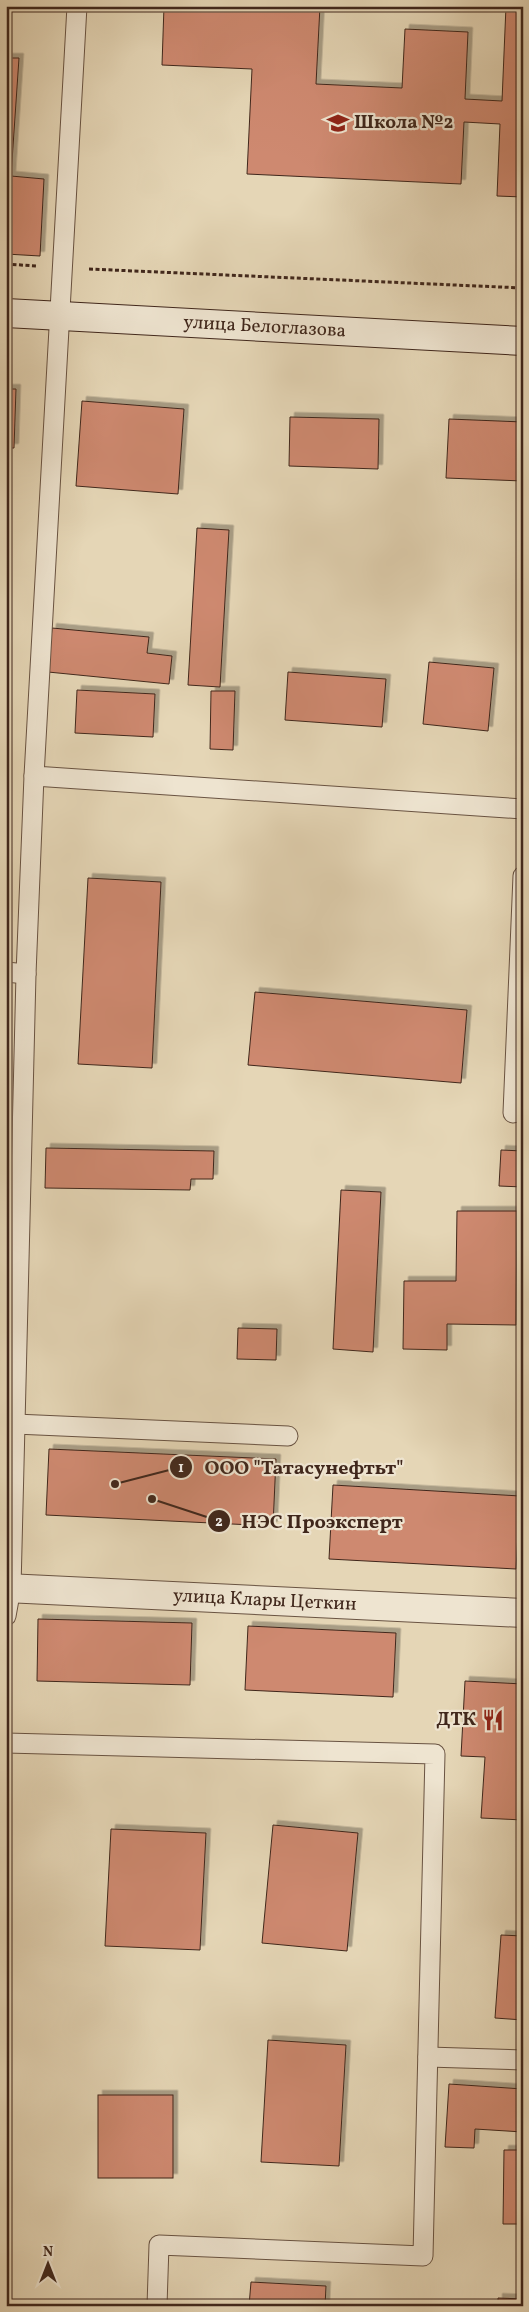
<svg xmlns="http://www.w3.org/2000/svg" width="529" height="2312" font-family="Vollkorn,serif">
	<defs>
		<filter id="shadow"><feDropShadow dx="4.5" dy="-4.5" stdDeviation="0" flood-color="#0004"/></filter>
	</defs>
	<rect width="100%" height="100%" fill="#e5d6b6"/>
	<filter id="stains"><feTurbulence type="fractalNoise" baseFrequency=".004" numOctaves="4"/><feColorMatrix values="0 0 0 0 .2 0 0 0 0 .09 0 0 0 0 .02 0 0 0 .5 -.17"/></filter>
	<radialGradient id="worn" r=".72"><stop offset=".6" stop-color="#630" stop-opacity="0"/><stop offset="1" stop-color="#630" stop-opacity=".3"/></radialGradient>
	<g fill="#ce896f" stroke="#40271c" filter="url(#shadow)">
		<path d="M 164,6 L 320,6 L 316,84 L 402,88 L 405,29 L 468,32 L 465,99 L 502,101 L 506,6 L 523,6 L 523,197 L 497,196 L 500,124 L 464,122 L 461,184 L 247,174 L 252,69 L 162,65 Z"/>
		<path d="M 6,58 L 19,58 L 11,176 L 44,179 L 40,256 L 6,254 Z"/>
		<path d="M 6,389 L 16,389 L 14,448 L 6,448 Z"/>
		<path d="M 82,401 L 184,409 L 178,494 L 76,486 Z"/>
		<path d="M 290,417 L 379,419 L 378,469 L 289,466 Z"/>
		<path d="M 449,419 L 523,422 L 523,481 L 446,478 Z"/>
		<path d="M 197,528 L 229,530 L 220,687 L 188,685 Z"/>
		<path d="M 52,628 L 149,637 L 147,653 L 172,656 L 169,684 L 48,672 Z"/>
		<path d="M 429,662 L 494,668 L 488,731 L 423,724 Z"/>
		<path d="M 288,672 L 386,679 L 382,727 L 285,720 Z"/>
		<path d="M 77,690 L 155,694 L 153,737 L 75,733 Z"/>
		<path d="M 211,691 L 235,691 L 233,750 L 210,749 Z"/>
		<path d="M 88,878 L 161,882 L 152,1068 L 78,1064 Z"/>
		<path d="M 255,992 L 467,1010 L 461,1083 L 248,1065 Z"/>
		<path d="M 46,1148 L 214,1151 L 213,1179 L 191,1179 L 190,1190 L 45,1188 Z"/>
		<path d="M 501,1150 L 523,1151 L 523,1187 L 499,1186 Z"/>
		<path d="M 341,1190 L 381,1192 L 373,1352 L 333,1349 Z"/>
		<path d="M 457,1211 L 517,1211 L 516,1325 L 447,1324 L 447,1350 L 403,1349 L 404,1281 L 456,1281 Z"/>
		<path d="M 238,1328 L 277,1329 L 276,1360 L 237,1359 Z"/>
		<path d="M 49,1449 L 276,1459 L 273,1526 L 46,1515 Z"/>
		<path d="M 333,1485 L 520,1496 L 516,1569 L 329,1559 Z"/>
		<path d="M 38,1619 L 192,1623 L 190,1685 L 37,1681 Z"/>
		<path d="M 248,1626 L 396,1633 L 393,1697 L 245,1690 Z"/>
		<path d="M 465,1681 L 523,1684 L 523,1820 L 481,1818 L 485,1757 L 461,1756 Z"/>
		<path d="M 273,1825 L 358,1833 L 347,1951 L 262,1943 Z"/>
		<path d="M 111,1829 L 206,1833 L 200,1950 L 105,1946 Z"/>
		<path d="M 501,1935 L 523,1936 L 523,2020 L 495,2018 Z"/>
		<path d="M 268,2040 L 346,2045 L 339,2166 L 261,2162 Z"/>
		<path d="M 449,2084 L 523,2089 L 523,2132 L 475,2129 L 474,2148 L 445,2147 Z"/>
		<rect x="98" y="2095" width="75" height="83"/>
		<path d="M 504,2150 L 523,2150 L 523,2224 L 503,2224 Z"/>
		<path d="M 251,2282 L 326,2286 L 325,2306 L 249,2306 Z"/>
		<path d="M 498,2298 L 523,2299 L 523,2306 L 498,2306 Z"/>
	</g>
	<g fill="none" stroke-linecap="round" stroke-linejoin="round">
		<g stroke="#695342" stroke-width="21">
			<g id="lane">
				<path d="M 77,6 L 34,776 L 523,809"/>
				<path d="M 6,972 L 26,974 L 34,776"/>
				<path d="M 513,1113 L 523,876"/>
				<path d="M 15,1424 L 288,1436"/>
				<path d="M 6,1616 L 11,1588 L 26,974"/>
				<path d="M 6,1743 L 435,1754 L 423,2256 L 159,2245 L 157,2306"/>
				<path d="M 428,2057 L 523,2060"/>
			</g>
		</g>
		<g stroke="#695342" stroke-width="30">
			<g id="street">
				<path id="s1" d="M 6,1588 L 523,1613"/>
			</g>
		</g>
		<g stroke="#40271c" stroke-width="30">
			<g id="secondary">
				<path id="s2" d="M 6,313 L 523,341"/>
			</g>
		</g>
		<g stroke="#40271c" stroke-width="3" stroke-dasharray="4 2.5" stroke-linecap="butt">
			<path d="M 6,264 L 36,266"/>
			<path d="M 89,269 L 523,288"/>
		</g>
		<use href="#lane" stroke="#eee4d0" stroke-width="19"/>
		<use href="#street" stroke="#eee4d0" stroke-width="28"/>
		<use href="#secondary" stroke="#eee4d0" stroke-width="28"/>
	</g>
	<defs>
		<g id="school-bare" transform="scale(1.725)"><path d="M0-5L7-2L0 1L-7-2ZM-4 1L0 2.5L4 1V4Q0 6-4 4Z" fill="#8f2418" stroke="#eee4d0" stroke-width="2.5" paint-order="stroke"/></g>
		<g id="restaurant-bare" transform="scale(1.725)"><path d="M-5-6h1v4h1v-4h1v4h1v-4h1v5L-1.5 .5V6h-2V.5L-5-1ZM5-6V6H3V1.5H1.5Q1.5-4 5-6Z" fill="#8f2418" stroke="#eee4d0" stroke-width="2.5" paint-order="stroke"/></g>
	</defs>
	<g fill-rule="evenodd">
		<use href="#school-bare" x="338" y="123"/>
		<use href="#restaurant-bare" x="493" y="1720"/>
	</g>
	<g text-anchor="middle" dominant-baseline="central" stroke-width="4.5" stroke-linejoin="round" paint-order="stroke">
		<g font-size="19" font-weight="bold" fill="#40271c" stroke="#eee4d0" text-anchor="start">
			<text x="354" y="123">Школа №2</text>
			<text x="476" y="1720" text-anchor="end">ДТК</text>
		</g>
		<g font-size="19" fill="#40271c" stroke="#eee4d0">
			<text stroke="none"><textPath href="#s2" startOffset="259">улица Белоглазова</textPath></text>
			<text stroke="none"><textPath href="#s1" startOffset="259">улица Клары Цеткин</textPath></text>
		</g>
	</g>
	<path fill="none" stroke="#40271c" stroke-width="2" d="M115 1484L181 1467M152 1499L219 1521"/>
	<g fill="#40271c" stroke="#eee4d0" stroke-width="2">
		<circle cx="115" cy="1484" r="5"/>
		<circle cx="152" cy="1499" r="5"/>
		<circle cx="181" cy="1467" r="12"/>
		<circle cx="219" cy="1521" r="12"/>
	</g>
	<g font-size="15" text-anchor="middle" font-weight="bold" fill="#fff">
		<text x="181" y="1472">1</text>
		<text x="219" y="1526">2</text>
	</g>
	<g font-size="20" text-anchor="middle" font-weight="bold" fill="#40271c" stroke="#eee4d0" stroke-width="4.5" stroke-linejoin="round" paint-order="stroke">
		<text x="304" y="1474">ООО "Татасунефтьт"</text>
		<text x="322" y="1528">НЭС Проэксперт</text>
	</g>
	<rect width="529" height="2312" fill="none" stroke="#e5d6b6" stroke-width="25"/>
	<rect x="8" y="8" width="514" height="2297" fill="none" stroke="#40271c" stroke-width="2.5"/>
	<rect x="12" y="12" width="504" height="2287" fill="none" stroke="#40271c"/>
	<g transform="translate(48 2264)" stroke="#eee4d0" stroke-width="4" paint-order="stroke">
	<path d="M0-4L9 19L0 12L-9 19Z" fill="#40271c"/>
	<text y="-8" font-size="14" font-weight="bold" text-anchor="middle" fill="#40271c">N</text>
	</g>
	<rect width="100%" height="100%" filter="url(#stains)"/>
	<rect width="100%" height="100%" fill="url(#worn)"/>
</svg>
